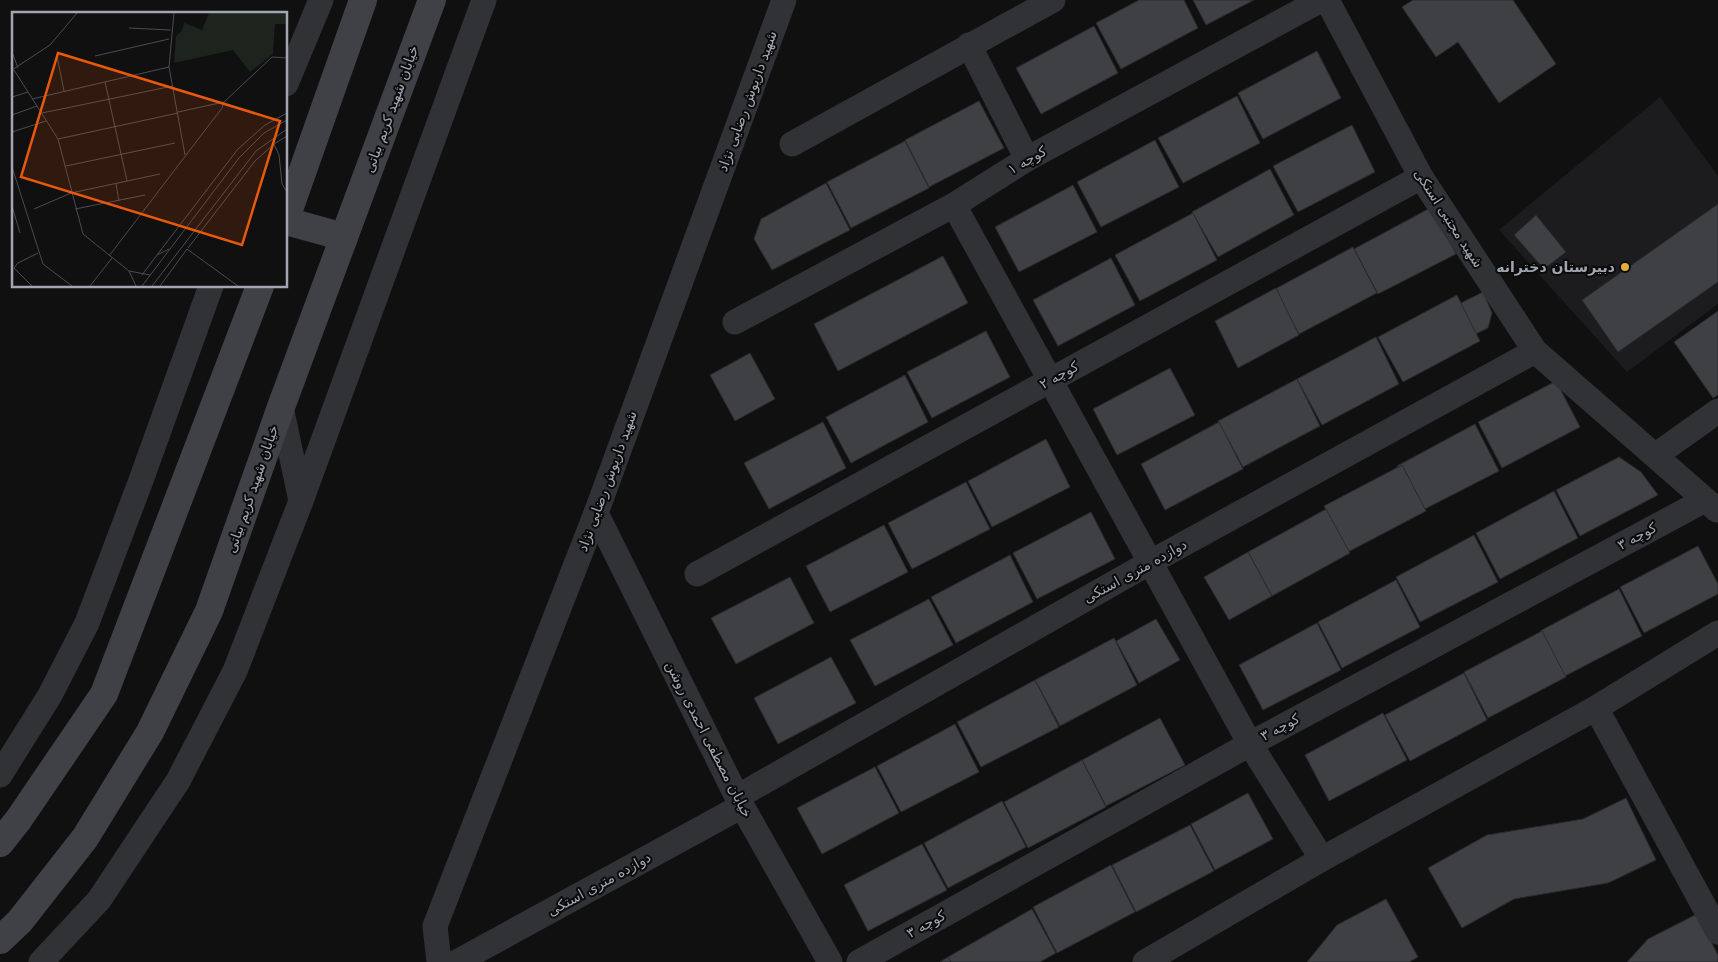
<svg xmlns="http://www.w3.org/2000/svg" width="1718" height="962" font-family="'DejaVu Sans',Vazirmatn,sans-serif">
	<rect width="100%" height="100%" fill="#101011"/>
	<path fill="#1c1c1e" d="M 1660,97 L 1718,176 L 1718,304 L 1627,372 L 1499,230 Z"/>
	<g fill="#3f4044" stroke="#2a2a2d">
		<path d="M 1139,0 L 1184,0 L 1198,28 L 1121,69 L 1096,23 Z"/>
		<path d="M 1193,0 L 1254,0 L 1206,25 Z"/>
		<path d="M 1413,0 L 1513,0 L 1556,64 L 1499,103 L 1458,42 L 1436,57 L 1402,7 Z"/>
		<path d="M 1094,26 L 1118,73 L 1041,114 L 1016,68 Z"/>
		<path d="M 1317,51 L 1341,98 L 1263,139 L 1238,93 Z"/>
		<path d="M 1237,96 L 1260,143 L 1183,183 L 1158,138 Z"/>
		<path d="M 979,101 L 1004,148 L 929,187 L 905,140 Z"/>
		<path d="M 1352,125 L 1375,172 L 1298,212 L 1273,166 Z"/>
		<path d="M 1155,140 L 1179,187 L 1101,227 L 1077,182 Z"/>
		<path d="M 905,141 L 929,188 L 851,228 L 827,182 Z"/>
		<path d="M 1270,169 L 1294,215 L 1218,257 L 1192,212 Z"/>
		<path d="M 826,183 L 850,230 L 772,270 L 754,239 L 761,219 Z"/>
		<path d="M 1073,185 L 1097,232 L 1019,272 L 995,227 Z"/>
		<path d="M 1718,204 L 1718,282 L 1618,352 L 1582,300 Z"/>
		<path d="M 1432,207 L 1456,254 L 1378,294 L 1354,249 Z"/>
		<path d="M 1193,213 L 1217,260 L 1140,301 L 1115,255 Z"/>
		<path d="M 1536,215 L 1566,252 L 1544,269 L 1514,235 Z"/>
		<path d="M 1353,247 L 1377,293 L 1299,334 L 1275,289 Z"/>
		<path d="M 943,256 L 968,303 L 838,371 L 814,324 Z"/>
		<path d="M 1111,258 L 1135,305 L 1058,346 L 1033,300 Z"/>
		<path d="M 1276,288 L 1299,335 L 1238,368 L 1215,321 Z"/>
		<path d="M 1483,292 L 1492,313 L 1488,328 L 1461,341 L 1445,311 Z"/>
		<path d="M 1457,295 L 1480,341 L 1403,382 L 1378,337 Z"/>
		<path d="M 1718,311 L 1718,395 L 1713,398 L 1674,342 Z"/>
		<path d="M 986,331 L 1010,377 L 932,418 L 907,372 Z"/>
		<path d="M 1376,337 L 1399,384 L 1322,425 L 1297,379 Z"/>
		<path d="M 750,353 L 775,399 L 735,421 L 710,375 Z"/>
		<path d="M 1170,368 L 1195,415 L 1117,455 L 1093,409 Z"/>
		<path d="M 905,375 L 928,422 L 851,463 L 826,417 Z"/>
		<path d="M 1297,379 L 1320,426 L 1243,467 L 1218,421 Z"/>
		<path d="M 1556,381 L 1580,427 L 1502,468 L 1478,422 Z"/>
		<path d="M 823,422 L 846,468 L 769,509 L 744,463 Z"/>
		<path d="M 1219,422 L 1243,469 L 1165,510 L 1141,464 Z"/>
		<path d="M 1475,424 L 1499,471 L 1421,511 L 1397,466 Z"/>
		<path d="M 1046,439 L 1070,487 L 992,527 L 968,481 Z"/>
		<path d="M 1619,457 L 1641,472 L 1658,495 L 1580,536 L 1556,490 Z"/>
		<path d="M 1402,465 L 1426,511 L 1348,552 L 1324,506 Z"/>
		<path d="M 966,482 L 990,529 L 912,569 L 888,523 Z"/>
		<path d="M 1554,491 L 1578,538 L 1500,579 L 1476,533 Z"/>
		<path d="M 1326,509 L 1350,553 L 1272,596 L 1248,552 Z"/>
		<path d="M 1091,512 L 1115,559 L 1037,599 L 1013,553 Z"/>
		<path d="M 884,525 L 908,572 L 830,612 L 806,566 Z"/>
		<path d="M 1474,535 L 1498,582 L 1420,622 L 1396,577 Z"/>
		<path d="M 1698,546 L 1718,584 L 1718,594 L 1644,633 L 1620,587 Z"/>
		<path d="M 1248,552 L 1272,596 L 1229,620 L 1204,577 Z"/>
		<path d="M 1010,555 L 1033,602 L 956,643 L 931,597 Z"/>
		<path d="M 790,577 L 814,623 L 736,664 L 711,618 Z"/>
		<path d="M 1396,580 L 1420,627 L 1342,668 L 1318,622 Z"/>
		<path d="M 1619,589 L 1642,636 L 1565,676 L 1540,631 Z"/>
		<path d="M 929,599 L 953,645 L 875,686 L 850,640 Z"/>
		<path d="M 1156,619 L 1180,660 L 1139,683 L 1116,641 Z"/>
		<path d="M 1317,623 L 1341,670 L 1263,710 L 1239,665 Z"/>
		<path d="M 1542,631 L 1566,677 L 1488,718 L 1464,672 Z"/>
		<path d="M 1114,638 L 1137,685 L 1060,726 L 1035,680 Z"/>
		<path d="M 831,657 L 856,703 L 778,744 L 754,698 Z"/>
		<path d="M 1464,673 L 1487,720 L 1410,761 L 1385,715 Z"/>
		<path d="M 1035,680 L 1059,727 L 981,767 L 957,722 Z"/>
		<path d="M 1383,713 L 1407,760 L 1329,801 L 1305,755 Z"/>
		<path d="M 1160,718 L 1185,765 L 1106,806 L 1082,760 Z"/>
		<path d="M 955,724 L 979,772 L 901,812 L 877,766 Z"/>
		<path d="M 1082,760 L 1106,807 L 1028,848 L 1004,802 Z"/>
		<path d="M 875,767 L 899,813 L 822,854 L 797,808 Z"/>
		<path d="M 1248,793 L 1273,839 L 1215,870 L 1191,824 Z"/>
		<path d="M 1626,798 L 1656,860 L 1608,883 L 1514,899 L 1462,928 L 1428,868 L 1487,835 L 1583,819 Z"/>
		<path d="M 1002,801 L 1026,847 L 948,888 L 924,843 Z"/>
		<path d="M 1190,825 L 1214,871 L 1136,912 L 1112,865 Z"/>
		<path d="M 922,844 L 947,890 L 868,931 L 844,885 Z"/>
		<path d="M 1111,865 L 1135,912 L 1057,953 L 1033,907 Z"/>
		<path d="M 1386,899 L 1418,957 L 1409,962 L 1307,962 L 1337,925 Z"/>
		<path d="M 1032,909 L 1056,953 L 1040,962 L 951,962 L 948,957 Z"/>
		<path d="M 1697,914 L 1718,955 L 1718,962 L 1627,962 L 1648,939 Z"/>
		<path d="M 948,957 L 951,962 L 940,962 Z"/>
	</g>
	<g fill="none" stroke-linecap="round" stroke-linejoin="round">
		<g stroke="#313236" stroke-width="25">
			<path d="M 1327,0 L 1421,177 L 1535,351 L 1717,510"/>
			<path d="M 969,45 L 1027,159"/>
			<path d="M 286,84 L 321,0"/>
			<path d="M 792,144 L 1053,0"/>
			<path d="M 954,205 L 1250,744 L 1322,859"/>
			<path d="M 735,322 L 954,205 L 1027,159 L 1321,0"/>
			<path d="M 281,407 L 301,501"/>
			<path d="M 1656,455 L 1718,411"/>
			<path d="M 596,513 L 737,797 L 830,962"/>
			<path d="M 697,574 L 1421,177"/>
			<path d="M 1596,708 L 1718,932"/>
			<path d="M 0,775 L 50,695 L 87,623 L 140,483 L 211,286"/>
			<path d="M 737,797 L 1149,563 L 1535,351"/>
			<path d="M 41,962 L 99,900 L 178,781 L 235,671 L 301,501 L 484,0"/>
			<path d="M 439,962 L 435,926 L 596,513 L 784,0"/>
			<path d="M 457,962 L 742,806"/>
			<path d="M 859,962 L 1250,744 L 1705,500"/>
			<path d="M 1145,962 L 1322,859 L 1596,708 L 1718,633"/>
		</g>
		<g stroke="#3f4146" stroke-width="28">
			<path d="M 286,218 L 363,0"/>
			<path d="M 286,221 L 344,237"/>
			<path d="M 0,843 L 19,819 L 104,694 L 260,286"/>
			<path d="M 0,940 L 20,921 L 85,838 L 150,732 L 209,611 L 281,407 L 432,0"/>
		</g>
	</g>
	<circle fill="#e2ae37" stroke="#0b0b0c" stroke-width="2" cx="1625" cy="267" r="5"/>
	<g text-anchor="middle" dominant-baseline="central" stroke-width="4" stroke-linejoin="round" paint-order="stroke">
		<g font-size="14" fill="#a2a6b1" stroke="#0b0b0c">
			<text transform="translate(747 101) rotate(-70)">شهید داریوش رضایی نژاد</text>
			<text transform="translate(391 109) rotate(-70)">خیابان شهید کریم بیاتی</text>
			<text transform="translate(1027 160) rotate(-30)">کوچه ۱</text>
			<text transform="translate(1449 218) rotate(57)">شهید مجتبی استکی</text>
			<text transform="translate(1059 375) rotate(-29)">کوچه ۲</text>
			<text transform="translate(607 481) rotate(-70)">شهید داریوش رضایی نژاد</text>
			<text transform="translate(252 489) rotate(-71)">خیابان شهید کریم بیاتی</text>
			<text transform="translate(1637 536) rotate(-28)">کوچه ۳</text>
			<text transform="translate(1135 571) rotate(-29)">دوازده متری استکی</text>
			<text transform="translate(1280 727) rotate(-28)">کوچه ۳</text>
			<text transform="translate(709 739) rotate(63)">خیابان مصطفی احمدی روشن</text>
			<text transform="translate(599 884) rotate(-29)">دوازده متری استکی</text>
			<text transform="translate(926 924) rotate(-29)">کوچه ۳</text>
		</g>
		<g font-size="14" font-weight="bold" fill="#a2a6b1" stroke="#0b0b0c" text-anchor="end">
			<text x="1615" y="267">دبیرستان دخترانه</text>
		</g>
	</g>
	<g transform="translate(12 12)">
		<rect width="275" height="275" fill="#101011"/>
		<path d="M 197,1 L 275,1 L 275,12 L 263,12 L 261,42 L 238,60 L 221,38 L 162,51 L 164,24 L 170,19 L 172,11 L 190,18 Z" fill="#1d231d"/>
		<path fill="none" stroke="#4a4c51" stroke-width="1" d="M 162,1 L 157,55 L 173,143M 117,16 L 159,18M 0,40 L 6,56M 45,44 L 52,79M 83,44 L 157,27M 0,58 L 38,33 L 65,1M 2,58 L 46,127 L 71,222 L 117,259 L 138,263M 93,70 L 115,169M 0,85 L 16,80M 20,87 L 157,55M 166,100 L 212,90M 30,101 L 161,74M 0,103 L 25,94M 0,120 L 34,109M 275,124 L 262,132 L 267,143 L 270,172 L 275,180M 46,127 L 166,101M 54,154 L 163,131M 0,155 L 31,252 L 60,274M 104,172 L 107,189M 0,194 L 8,221M 22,197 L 59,181 L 148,162M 63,197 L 133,183M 176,236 L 243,149 L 262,132M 145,243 L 226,137 L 253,113 L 275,101M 97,244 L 210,96 L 212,90 L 260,45 L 275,46M 117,259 L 124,274M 130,263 L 145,243 L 157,237M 20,274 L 2,256 L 6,251 L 26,241M 78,274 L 100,246M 130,274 L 227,146 L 252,121 L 275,108M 140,274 L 244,139 L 275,117M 148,274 L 175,237 L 226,274"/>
		<path fill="#e8590c" fill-opacity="0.15" stroke="#e8590c" stroke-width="2.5" d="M 46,41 L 268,109 L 230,233 L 9,165 Z"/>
		<rect width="275" height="275" fill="none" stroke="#a2a6b1" stroke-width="2.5"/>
	</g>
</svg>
